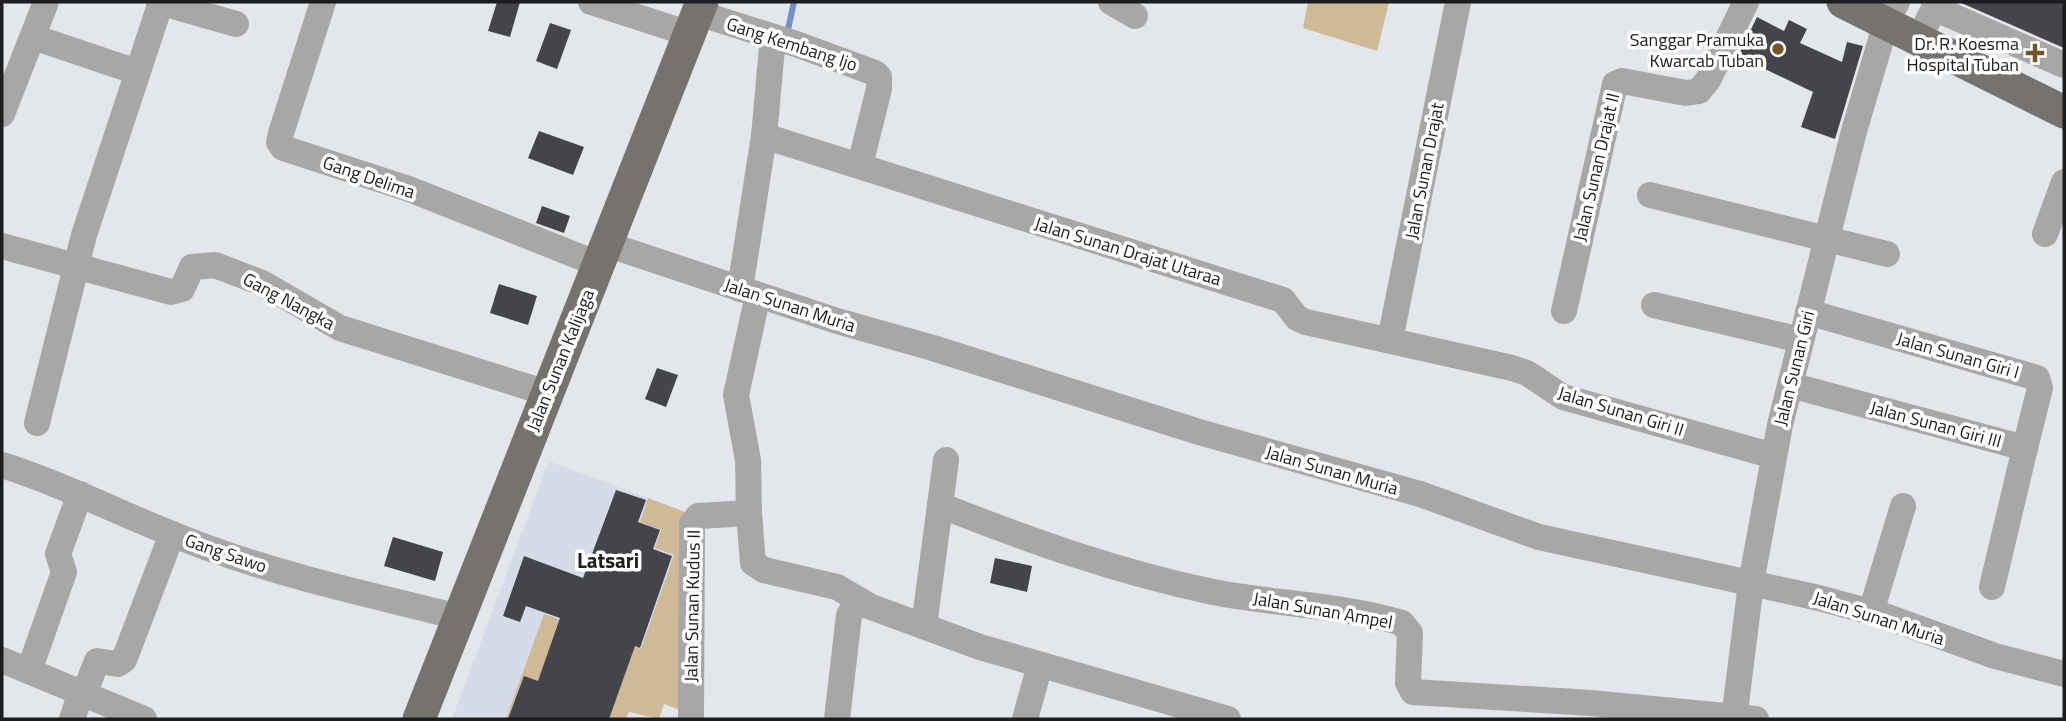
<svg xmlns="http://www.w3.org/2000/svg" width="2066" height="721" font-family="'Titillium Web',sans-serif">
	<rect width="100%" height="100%" fill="#e3e6eb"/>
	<path fill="#d5dce8" d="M 549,461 L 685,512 L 685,665 L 651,654 L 626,719 L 452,719 Z"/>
	<g fill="#d0b997">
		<path d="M 1308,2 L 1389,2 L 1377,51 L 1303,28 Z"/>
		<path d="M 648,498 L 685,512 L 685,712 L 664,704 L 659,719 L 629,712 L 626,719 L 506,719 L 544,614 L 641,649 L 674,555 L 655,548 L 661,530 L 640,522 Z"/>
	</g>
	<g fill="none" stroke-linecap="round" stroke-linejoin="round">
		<path stroke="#7490c6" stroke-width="6" d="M 787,34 L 794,2"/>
	</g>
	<g fill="#43454a">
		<path d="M 497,2 L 520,2 L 510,37 L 488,31 Z"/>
		<path d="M 1959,2 L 2064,2 L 2064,48 Z"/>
		<path d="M 1757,17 L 1784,31 L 1789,20 L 1807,29 L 1800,43 L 1842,62 L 1847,42 L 1863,46 L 1835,139 L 1801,127 L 1813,92 L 1738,56 Z"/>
		<path d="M 550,23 L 571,30 L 557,69 L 536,61 Z"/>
		<path d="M 539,131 L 584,147 L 573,175 L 528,158 Z"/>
		<path d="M 542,206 L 570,216 L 564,233 L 536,223 Z"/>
		<path d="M 499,284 L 537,296 L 528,325 L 490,313 Z"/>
		<path d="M 657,368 L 678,375 L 666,407 L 645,399 Z"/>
		<path d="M 616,490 L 646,500 L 638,522 L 660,530 L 653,549 L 672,556 L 640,648 L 635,646 L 609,719 L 508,719 L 524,676 L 538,681 L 560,618 L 526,606 L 520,622 L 503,616 L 524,556 L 583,578 Z"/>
		<path d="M 393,537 L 443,552 L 435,581 L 384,566 Z"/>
		<path d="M 995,558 L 1032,566 L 1027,592 L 990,583 Z"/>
	</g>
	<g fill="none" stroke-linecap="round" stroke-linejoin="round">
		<g stroke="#a9a7a5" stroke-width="26">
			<path d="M 159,2 L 236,24"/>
			<path d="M 323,2 L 281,133 L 279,142 L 283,148 L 409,189 L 598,264"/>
			<path d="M 591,2 L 690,34"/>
			<path d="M 1111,2 L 1135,16"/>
			<path d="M 698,13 L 796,44 L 875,73 L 879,77 L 879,89 L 860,165"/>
			<path d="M 33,37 L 137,72"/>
			<path d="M 1919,39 L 1934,8 L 2064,65"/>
			<path d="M 2,114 L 46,2"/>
			<path d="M 764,136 L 1283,300 L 1297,318 L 1306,322 L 1512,368 L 1527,373 L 1563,397 L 1774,456"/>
			<path d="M 1650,195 L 1887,254"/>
			<path d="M 2045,234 L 2064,182"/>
			<path d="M 606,244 L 837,321 L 933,348 L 1199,432 L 1420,494 L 1539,537 L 1819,598 L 1882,615 L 1995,656 L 2064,674"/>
			<path d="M 2,246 L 171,292 L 182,289 L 192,267 L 215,265 L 262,283 L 340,328 L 547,393"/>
			<path d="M 740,289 L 764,136 L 773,37"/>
			<path d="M 1654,305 L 1801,340"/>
			<path d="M 1564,311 L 1615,84 L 1622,81 L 1686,93 L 1699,91 L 1708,80 L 1746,2"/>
			<path d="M 1808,312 L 2037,378 L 2040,388 L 2025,448"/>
			<path d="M 1390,340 L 1458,2"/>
			<path d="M 1790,385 L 2025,448 L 1992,587"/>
			<path d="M 37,423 L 84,235 L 161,2"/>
			<path d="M 2,465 C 74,488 140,524 211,549 C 291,578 376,596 459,617"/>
			<path d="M 940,505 C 1030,541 1118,572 1213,592 C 1275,604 1342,605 1402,623 L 1410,633 L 1408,683 L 1413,692 L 1591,703 L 1756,719"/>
			<path d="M 749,513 L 753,563 L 764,570 L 837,587 L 866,604"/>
			<path d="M 1871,612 L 1903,506"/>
			<path d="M 924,626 L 946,460"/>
			<path d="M 2,660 L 144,719"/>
			<path d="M 29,671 L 64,572 L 58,554 L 80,494"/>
			<path d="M 84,694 L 97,661 L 118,664 L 124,660 L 172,534"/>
			<path d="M 72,719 L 81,693"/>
			<path d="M 691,719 L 692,524 L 698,516 L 749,513 L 748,460 L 736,395 L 758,295"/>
			<path d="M 837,719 L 849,615 L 855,606 L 863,604 L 980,647 L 1228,719"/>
			<path d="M 1025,719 L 1040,665"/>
			<path d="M 1734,719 L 1751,583 L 1780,425 L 1854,131 L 1886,23 L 1897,2"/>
		</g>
		<g stroke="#76736f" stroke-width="33">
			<path d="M 1843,2 L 2064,112"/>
			<path d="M 419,719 L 702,2"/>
		</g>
	</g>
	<g fill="#725629" stroke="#fff" stroke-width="2.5">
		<circle cx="1778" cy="49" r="7"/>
		<path d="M2031.5 42.5h7v7h7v7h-7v7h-7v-7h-7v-7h7z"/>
	</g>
	<g text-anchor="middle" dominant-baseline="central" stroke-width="7" stroke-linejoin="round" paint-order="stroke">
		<g font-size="18" fill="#1c1d1f" stroke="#fff" text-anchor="end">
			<text x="1764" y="39">Sanggar Pramuka<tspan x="1764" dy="21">Kwarcab Tuban</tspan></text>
			<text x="2019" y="43">Dr. R. Koesma<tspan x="2019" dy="21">Hospital Tuban</tspan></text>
		</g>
		<g font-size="18" fill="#1c1d1f" stroke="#fff">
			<text transform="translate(792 44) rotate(18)">Gang Kembang Ijo</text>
			<text transform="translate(1596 167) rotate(-77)">Jalan Sunan Drajat II</text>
			<text transform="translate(1424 171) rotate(-79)">Jalan Sunan Drajat</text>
			<text transform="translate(369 177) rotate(19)">Gang Delima</text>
			<text transform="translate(1128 251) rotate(17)">Jalan Sunan Drajat Utaraa</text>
			<text transform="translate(289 301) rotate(28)">Gang Nangka</text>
			<text transform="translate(790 305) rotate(18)">Jalan Sunan Muria</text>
			<text transform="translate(1958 355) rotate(16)">Jalan Sunan Giri I</text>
			<text transform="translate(560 360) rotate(-68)">Jalan Sunan Kalijaga</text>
			<text transform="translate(1794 368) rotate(-76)">Jalan Sunan Giri</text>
			<text transform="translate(1621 411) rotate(17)">Jalan Sunan Giri II</text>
			<text transform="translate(1936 424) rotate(15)">Jalan Sunan Giri III</text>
			<text transform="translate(1332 470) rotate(16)">Jalan Sunan Muria</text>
			<text transform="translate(226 553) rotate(19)">Gang Sawo</text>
			<text transform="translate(692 606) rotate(-89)">Jalan Sunan Kudus II</text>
			<text transform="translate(1323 610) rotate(10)">Jalan Sunan Ampel</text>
			<text transform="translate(1879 618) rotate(18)">Jalan Sunan Muria</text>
		</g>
		<g font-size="21" font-weight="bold" fill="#1c1d1f" stroke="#fff">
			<text x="608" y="560">Latsari</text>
		</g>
	</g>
	<rect width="2066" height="721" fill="none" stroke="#1c1d1f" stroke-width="7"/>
</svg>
